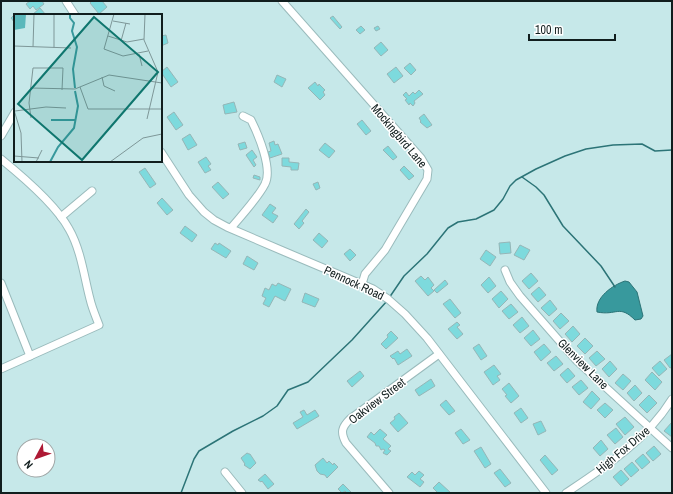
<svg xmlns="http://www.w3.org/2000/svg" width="673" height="494" font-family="'Archivo Narrow',sans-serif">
	<rect width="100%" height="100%" fill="#c6e8e9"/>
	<path fill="#38999d" stroke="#2c7477" d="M 625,281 L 629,282 L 637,292 L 643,316 L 641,319 L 635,320 C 619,304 617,316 597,312 C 595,297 613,285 625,281 Z"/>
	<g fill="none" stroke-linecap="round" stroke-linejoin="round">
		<g stroke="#2c7477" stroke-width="1.5">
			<path d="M 522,177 L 536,187 L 544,195 L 563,226 L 601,266 L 615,287"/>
			<path d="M 389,298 L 404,276 L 427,254 L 448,228 L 458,222 L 476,219 L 494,210 L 503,199 L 510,186 L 516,180 L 536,169 L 565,156 L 586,149 L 613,145 L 642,144 L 655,151 L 672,150"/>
			<path d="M 181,493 L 194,459 L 199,451 L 233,431 L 263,416 L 277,406 L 288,390 L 308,382 L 352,340 L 387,301"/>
		</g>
	</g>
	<g fill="#7ddadd" stroke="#95b6b7">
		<path d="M 30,1 L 42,1 L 44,4 L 36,10 L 33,6 L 30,9 L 26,4 Z"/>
		<path d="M 92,1 L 102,1 L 107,7 L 99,14 L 90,3 Z"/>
		<path d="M 40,8 L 46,15 L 32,15 Z"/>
		<path d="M 16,13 L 18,15 L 15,15 L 15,23 L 11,18 Z"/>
		<path d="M 333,16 L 342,27 L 340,29 L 330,18 Z"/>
		<path d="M 361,26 L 365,30 L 360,34 L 356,30 Z"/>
		<path d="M 378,26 L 380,29 L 376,31 L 374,28 Z"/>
		<path d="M 166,35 L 168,43 L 161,46 L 161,36 Z"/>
		<path d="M 381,42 L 388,50 L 381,56 L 374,48 Z"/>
		<path d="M 410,63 L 416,70 L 411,75 L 404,68 Z"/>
		<path d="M 167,67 L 178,82 L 171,87 L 161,72 Z"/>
		<path d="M 396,67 L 403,76 L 394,83 L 387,74 Z"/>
		<path d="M 277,75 L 286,79 L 282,87 L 274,82 Z"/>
		<path d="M 315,82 L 318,86 L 319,84 L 325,90 L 323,92 L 325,95 L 320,100 L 308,88 Z"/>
		<path d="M 419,90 L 423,94 L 414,101 L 415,103 L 413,106 L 410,103 L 409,105 L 405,100 L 407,99 L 403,95 L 406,92 L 409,96 L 413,92 L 415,94 Z"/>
		<path d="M 234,102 L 237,112 L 225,114 L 223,105 Z"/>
		<path d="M 174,112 L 183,125 L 176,130 L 167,117 Z"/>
		<path d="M 424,114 L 432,125 L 427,128 L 420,122 L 421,121 L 419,118 Z"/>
		<path d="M 362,120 L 371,131 L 366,135 L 357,124 Z"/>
		<path d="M 190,134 L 197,145 L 188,150 L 182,139 Z"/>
		<path d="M 274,141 L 275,145 L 278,144 L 282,154 L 270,158 L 268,152 L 271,151 L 269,143 Z"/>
		<path d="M 245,142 L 247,148 L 240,150 L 238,144 Z"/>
		<path d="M 325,143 L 335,151 L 329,158 L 319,150 Z"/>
		<path d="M 388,146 L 397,157 L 393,160 L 383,150 Z"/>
		<path d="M 252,150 L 257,157 L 253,160 L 256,165 L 254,167 L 246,155 Z"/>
		<path d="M 206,157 L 211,164 L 208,166 L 211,170 L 205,173 L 198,162 Z"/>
		<path d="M 282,158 L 289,158 L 289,162 L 299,163 L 298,170 L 291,170 L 291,167 L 282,166 Z"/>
		<path d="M 404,166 L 414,176 L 409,180 L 400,170 Z"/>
		<path d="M 145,168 L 156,184 L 150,188 L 139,172 Z"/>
		<path d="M 254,175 L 260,177 L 260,180 L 253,178 Z"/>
		<path d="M 218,182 L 229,194 L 223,199 L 212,187 Z"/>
		<path d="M 318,182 L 320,188 L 316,190 L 313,184 Z"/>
		<path d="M 162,198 L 173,210 L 167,215 L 157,203 Z"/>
		<path d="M 270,204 L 276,208 L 272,213 L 278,216 L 273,223 L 262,215 Z"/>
		<path d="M 306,209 L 309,212 L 302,221 L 304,223 L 299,229 L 294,224 Z"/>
		<path d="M 185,226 L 197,235 L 192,242 L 180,233 Z"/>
		<path d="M 319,233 L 328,241 L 322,248 L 313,240 Z"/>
		<path d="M 510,242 L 511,253 L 500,254 L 499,243 Z"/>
		<path d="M 215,243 L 218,245 L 219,243 L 231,251 L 226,258 L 211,249 Z"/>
		<path d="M 520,245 L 530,250 L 524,260 L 514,255 Z"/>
		<path d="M 350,249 L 356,255 L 350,261 L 344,254 Z"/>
		<path d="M 486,250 L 496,257 L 490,266 L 480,259 Z"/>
		<path d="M 247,256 L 258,263 L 254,270 L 243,264 Z"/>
		<path d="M 531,273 L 538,281 L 529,289 L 522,281 Z"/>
		<path d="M 421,276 L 425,280 L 428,277 L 434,285 L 431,288 L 434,291 L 428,296 L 415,281 Z"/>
		<path d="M 489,277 L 496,286 L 488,293 L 481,285 Z"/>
		<path d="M 445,280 L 448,284 L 437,293 L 434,290 Z"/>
		<path d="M 278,283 L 291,289 L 285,301 L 275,296 L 269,307 L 263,304 L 266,298 L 262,296 L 265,288 L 269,290 L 272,284 L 276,286 Z"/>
		<path d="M 539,287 L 546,295 L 538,302 L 531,294 Z"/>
		<path d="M 501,291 L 508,299 L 499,308 L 492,299 Z"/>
		<path d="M 305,293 L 319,299 L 315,307 L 302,302 Z"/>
		<path d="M 450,299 L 461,313 L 455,318 L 443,304 Z"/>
		<path d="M 550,300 L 557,309 L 549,316 L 541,308 Z"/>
		<path d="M 511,304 L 518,312 L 509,319 L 502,311 Z"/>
		<path d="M 561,313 L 569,321 L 560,329 L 553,321 Z"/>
		<path d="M 522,317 L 529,326 L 520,333 L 513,325 Z"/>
		<path d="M 457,322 L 460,325 L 457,327 L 463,334 L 457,339 L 448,329 Z"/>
		<path d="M 573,326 L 580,334 L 572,342 L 565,334 Z"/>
		<path d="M 533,330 L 540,339 L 531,346 L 524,338 Z"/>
		<path d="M 391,331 L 398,338 L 386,349 L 381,344 L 388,337 L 387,335 Z"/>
		<path d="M 585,338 L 593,346 L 585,354 L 577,346 Z"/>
		<path d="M 479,344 L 487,356 L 481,360 L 473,348 Z"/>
		<path d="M 544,344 L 551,352 L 541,361 L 534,352 Z"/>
		<path d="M 407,349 L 412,356 L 398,365 L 394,358 L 393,359 L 390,356 L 398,351 L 400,354 Z"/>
		<path d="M 597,351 L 605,359 L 596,366 L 589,358 Z"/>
		<path d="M 672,354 L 672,367 L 670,368 L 664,360 Z"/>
		<path d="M 556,356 L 563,364 L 554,371 L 547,363 Z"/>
		<path d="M 610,361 L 617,369 L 609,377 L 602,369 Z"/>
		<path d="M 660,361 L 667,369 L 659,376 L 652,368 Z"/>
		<path d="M 494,365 L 501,374 L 497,376 L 500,380 L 493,385 L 484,372 Z"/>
		<path d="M 568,368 L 575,376 L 567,383 L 560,375 Z"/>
		<path d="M 360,371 L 364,376 L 352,387 L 347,381 Z"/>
		<path d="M 652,372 L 662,382 L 655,390 L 645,380 Z"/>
		<path d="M 623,374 L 631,381 L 623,390 L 615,383 Z"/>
		<path d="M 431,379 L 435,386 L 419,396 L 415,390 Z"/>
		<path d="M 581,380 L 588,388 L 579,395 L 572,387 Z"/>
		<path d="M 509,383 L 519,396 L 511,403 L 505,396 L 507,395 L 502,389 Z"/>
		<path d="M 635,385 L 642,393 L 634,401 L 627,393 Z"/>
		<path d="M 592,391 L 600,399 L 591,409 L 583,402 Z"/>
		<path d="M 649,395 L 657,403 L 647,413 L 639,405 Z"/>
		<path d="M 446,400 L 455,411 L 449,415 L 440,405 Z"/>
		<path d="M 605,403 L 613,410 L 605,418 L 597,410 Z"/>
		<path d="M 521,408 L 528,418 L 521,423 L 514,413 Z"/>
		<path d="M 304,410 L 307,415 L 315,410 L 319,416 L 297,429 L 293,423 L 303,417 L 300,412 Z"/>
		<path d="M 399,413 L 408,423 L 398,432 L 390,423 L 395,419 L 394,417 Z"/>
		<path d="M 625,417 L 634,427 L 625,435 L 616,424 Z"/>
		<path d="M 541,421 L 546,431 L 538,435 L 533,424 Z"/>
		<path d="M 672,422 L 672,437 L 664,431 Z"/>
		<path d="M 616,428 L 623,437 L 615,444 L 607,435 Z"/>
		<path d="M 380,429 L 387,435 L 383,439 L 391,446 L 388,449 L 391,451 L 387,455 L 383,453 L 385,450 L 383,449 L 381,450 L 379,446 L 376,446 L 375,443 L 367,437 L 371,432 L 374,435 Z"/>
		<path d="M 461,429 L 470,440 L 463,444 L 455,433 Z"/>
		<path d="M 601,440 L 608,449 L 600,456 L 593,448 Z"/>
		<path d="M 654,446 L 661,454 L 653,461 L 646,453 Z"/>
		<path d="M 481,447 L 491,464 L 485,468 L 474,451 Z"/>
		<path d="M 247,453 L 249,454 L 250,454 L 256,463 L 250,469 L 244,465 L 245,464 L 241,458 Z"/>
		<path d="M 643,454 L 650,462 L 642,469 L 635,461 Z"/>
		<path d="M 545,455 L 558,470 L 552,475 L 540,460 Z"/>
		<path d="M 323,458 L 327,463 L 329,461 L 333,465 L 334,463 L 338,467 L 327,478 L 325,475 L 320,474 L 317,471 L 315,465 Z"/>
		<path d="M 632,462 L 639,470 L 631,477 L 624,469 Z"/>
		<path d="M 500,469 L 511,483 L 505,487 L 494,473 Z"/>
		<path d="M 621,470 L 629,479 L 621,486 L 613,477 Z"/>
		<path d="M 419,471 L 424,475 L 420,479 L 424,482 L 420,487 L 407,477 L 412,472 L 415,475 Z"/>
		<path d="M 265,474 L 274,484 L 268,489 L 262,481 L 261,482 L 258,480 Z"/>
		<path d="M 439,482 L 451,493 L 438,493 L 433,488 Z"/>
		<path d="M 343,484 L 352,493 L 347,493 L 345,491 L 342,493 L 338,489 Z"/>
	</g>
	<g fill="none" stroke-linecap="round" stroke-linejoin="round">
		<g stroke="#9abbbc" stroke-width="9">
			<g id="minor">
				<path d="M 66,1 L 75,15"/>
				<path d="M 282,1 L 421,158 L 428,170 L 427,179 L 385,250 L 365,274 L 362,284"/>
				<path d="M 1,136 L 15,112"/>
				<path d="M 161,152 L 189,195 L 204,212 L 214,220 L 227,227 L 283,251 L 373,289 L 388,299 L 405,314 L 427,338 L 546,493"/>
				<path d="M 1,159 C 22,176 56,205 69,229 C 81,250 84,276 90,299 C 92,308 96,317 99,325 L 1,369"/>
				<path d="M 61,217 L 92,191"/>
				<path d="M 231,228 C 241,216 258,198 265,184 C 273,169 258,134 251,120 L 243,116"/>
				<path d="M 505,270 L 510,282 L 520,296 L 577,361 L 672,448"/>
				<path d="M 1,283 L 30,356"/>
				<path d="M 225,472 L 242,493"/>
				<path d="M 389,493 L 346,443 C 340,432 342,427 350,419 L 439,354"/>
				<path d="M 566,493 C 605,467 647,440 672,399"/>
			</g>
		</g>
		<use href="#minor" stroke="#fff" stroke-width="7"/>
	</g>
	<g text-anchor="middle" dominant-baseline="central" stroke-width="3" stroke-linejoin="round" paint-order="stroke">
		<g font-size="12" fill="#111e1e" stroke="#fff">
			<text transform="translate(399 136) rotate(50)">Mockingbird Lane</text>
			<text transform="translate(354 283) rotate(25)">Pennock Road</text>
			<text transform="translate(583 364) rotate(45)">Glenview Lane</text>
			<text transform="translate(377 401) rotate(-37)">Oakview Street</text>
			<text transform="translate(623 450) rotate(-40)">High Fox Drive</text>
		</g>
	</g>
	<g transform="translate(14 14)">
		<rect width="148" height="148" fill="#c6e8e9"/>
		<path d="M 0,0 L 12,0 L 11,14 L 0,16 Z" fill="#5ab8bb"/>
		<path fill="none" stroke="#38999d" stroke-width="2" d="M 56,0 L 56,4 L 60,9 L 58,17 L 63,33 L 59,55 L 61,74M 37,106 L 61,106M 36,148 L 44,133 L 60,114 L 64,92 L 61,77"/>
		<path fill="none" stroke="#7e9798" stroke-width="1" d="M 100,0 L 90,35 L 109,42 L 134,37M 131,0 L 130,26 L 144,58 L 133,105M 99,7 L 116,10M 94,22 L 113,28 L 130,25M 107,27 L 112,9M 0,32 L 57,34M 19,33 L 20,0M 40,34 L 40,0M 125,40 L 128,52M 88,63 L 90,72 L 101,77M 66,73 L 74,95 L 148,95M 17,74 L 61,75 L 95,61 L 148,69M 0,96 L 7,119 L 8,148M 1,97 L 32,93 L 52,94M 17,104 L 15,89 L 19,54 L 49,54 L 48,76M 0,142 L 25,144M 22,148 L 28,136M 96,148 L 129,124 L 148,120"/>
		<path fill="#0f766e" fill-opacity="0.15" stroke="#0f766e" stroke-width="2" d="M 80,3 L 144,58 L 68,146 L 4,90 Z"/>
		<rect width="148" height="148" fill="none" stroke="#111e1e" stroke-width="2"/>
	</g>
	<rect width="673" height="494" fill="none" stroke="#111e1e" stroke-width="4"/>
	<g transform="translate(36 458) rotate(229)"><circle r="19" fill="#ffffff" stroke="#a0a5a5"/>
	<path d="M0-3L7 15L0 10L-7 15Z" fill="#ae1934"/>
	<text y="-6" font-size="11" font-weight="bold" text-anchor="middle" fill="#111e1e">N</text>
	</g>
	<path d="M529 34v6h86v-6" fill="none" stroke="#111e1e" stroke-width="2"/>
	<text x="535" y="34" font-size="12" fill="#111e1e" stroke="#ffffff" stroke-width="3" paint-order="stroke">100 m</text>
</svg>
